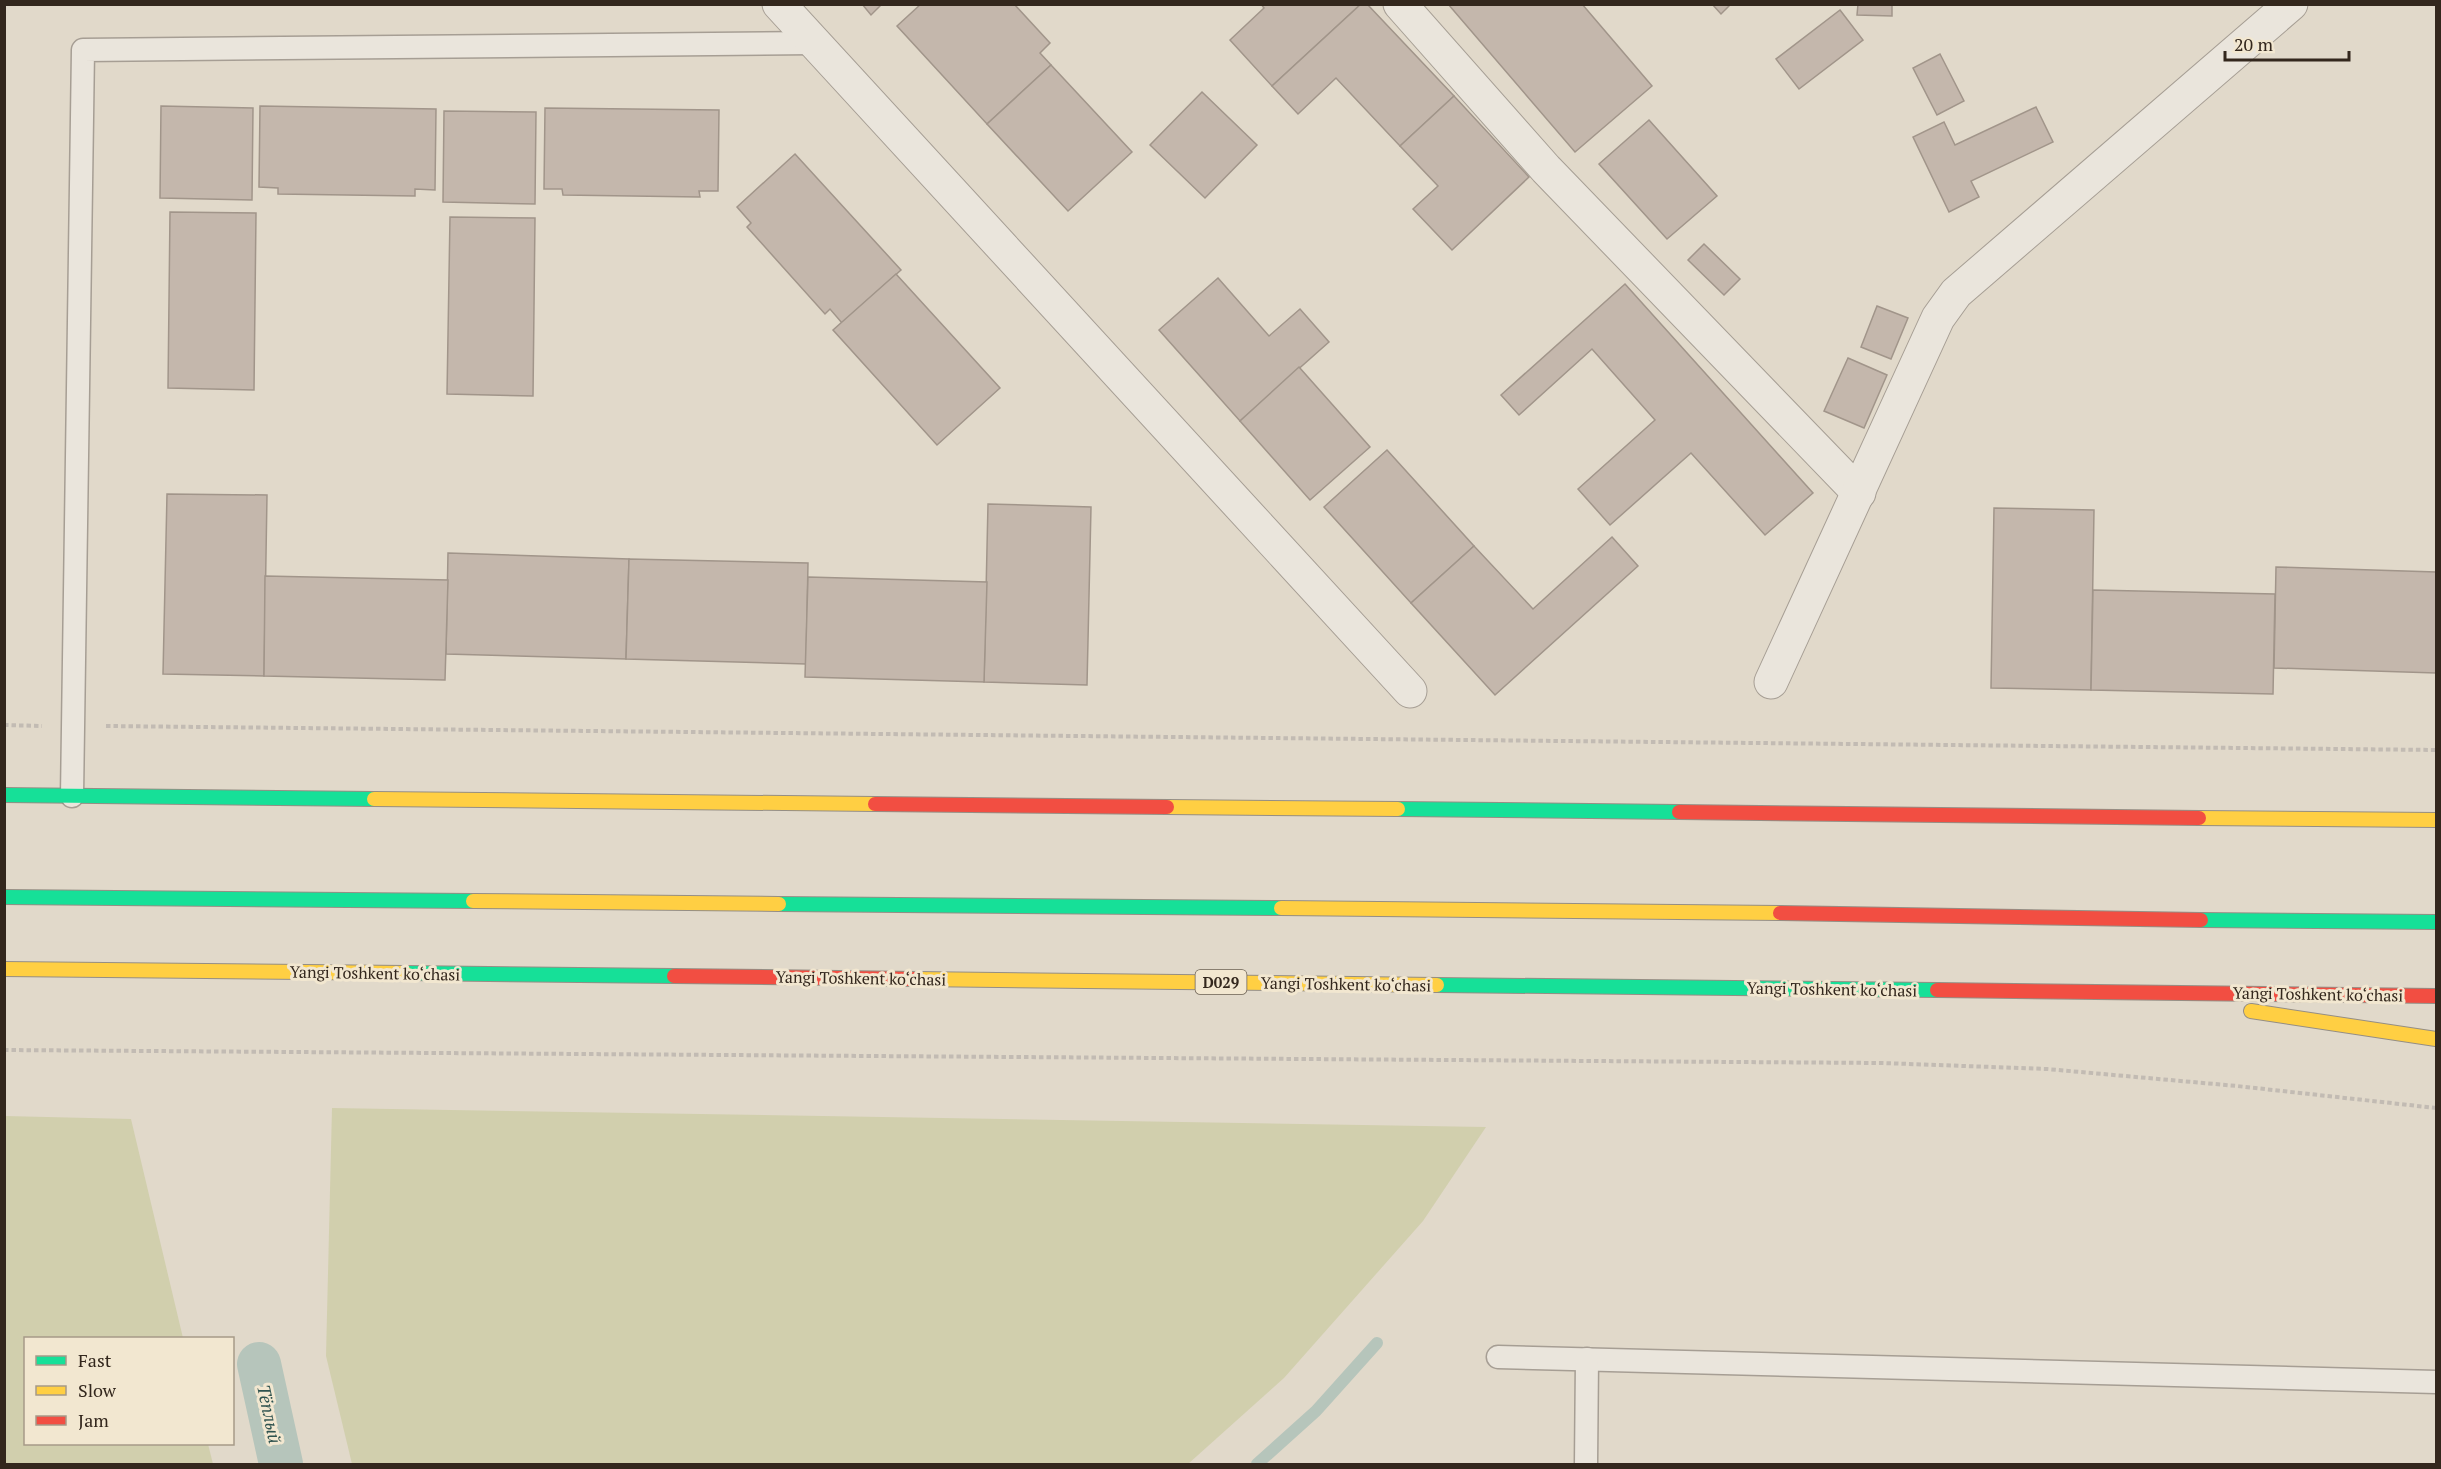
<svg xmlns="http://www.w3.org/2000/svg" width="2441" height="1469" font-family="'PT Serif',serif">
	<rect width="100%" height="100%" fill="#e1d9ca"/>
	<g fill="#d1cfad">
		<path d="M 332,1108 L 1486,1127 L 1423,1221 L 1284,1378 L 1188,1464 L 352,1464 L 326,1356 Z"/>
		<path d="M 5,1116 L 131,1119 L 183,1338 L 26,1338 L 26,1444 L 208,1444 L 213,1464 L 5,1464 Z"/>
	</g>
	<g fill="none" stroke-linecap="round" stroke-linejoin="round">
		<path stroke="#b6c5bb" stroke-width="12" d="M 1257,1464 L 1316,1411 L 1377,1343"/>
		<path stroke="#b6c5bb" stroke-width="44" d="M 259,1364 L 281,1464"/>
	</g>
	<g fill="#c4b7ac" stroke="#a1958a" stroke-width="1.5">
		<path d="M 862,4 L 882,4 L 871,15 Z"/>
		<path d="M 921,4 L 1014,4 L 1050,43 L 1040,53 L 1051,65 L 987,124 L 897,26 Z"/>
		<path d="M 1261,4 L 1361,4 L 1272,86 L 1230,40 L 1264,8 Z"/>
		<path d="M 1361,4 L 1367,4 L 1454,96 L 1400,146 L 1336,78 L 1298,114 L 1272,86 Z"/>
		<path d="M 1448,4 L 1582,4 L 1652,86 L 1575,152 Z"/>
		<path d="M 1712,4 L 1731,4 L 1721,14 Z"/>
		<path d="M 1858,4 L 1892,4 L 1892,16 L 1857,15 Z"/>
		<path d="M 1840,10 L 1863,40 L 1799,89 L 1776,59 Z"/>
		<path d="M 1940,54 L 1964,101 L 1937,115 L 1913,68 Z"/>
		<path d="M 1051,65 L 1132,152 L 1068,211 L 987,124 Z"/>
		<path d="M 1202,92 L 1257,145 L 1205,198 L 1150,145 Z"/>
		<path d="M 1454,96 L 1529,177 L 1452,250 L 1413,209 L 1438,186 L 1400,146 Z"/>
		<path d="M 161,106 L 253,108 L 252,200 L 160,198 Z"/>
		<path d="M 260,106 L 436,109 L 435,190 L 415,189 L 415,196 L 278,194 L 278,188 L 259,187 Z"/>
		<path d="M 2036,107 L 2053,142 L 1971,181 L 1979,197 L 1949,212 L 1913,137 L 1944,122 L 1955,145 Z"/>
		<path d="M 545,108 L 719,110 L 718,191 L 699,191 L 700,197 L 563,195 L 562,189 L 544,189 Z"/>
		<path d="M 444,111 L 536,112 L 535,204 L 443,202 Z"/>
		<path d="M 1649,120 L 1717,196 L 1667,239 L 1599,164 Z"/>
		<path d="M 795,154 L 901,270 L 842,323 L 830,309 L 825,314 L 747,227 L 751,223 L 737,207 Z"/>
		<path d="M 170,212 L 256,213 L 254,390 L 168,388 Z"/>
		<path d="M 450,217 L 535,218 L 533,396 L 447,394 Z"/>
		<path d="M 1704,244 L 1740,279 L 1724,295 L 1688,260 Z"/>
		<path d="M 896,274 L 1000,388 L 937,445 L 833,330 Z"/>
		<path d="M 1218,278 L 1269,336 L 1300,309 L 1329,342 L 1240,421 L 1159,330 Z"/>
		<path d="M 1625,284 L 1813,493 L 1765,535 L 1691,453 L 1610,525 L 1578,489 L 1655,420 L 1592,349 L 1519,415 L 1501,395 Z"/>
		<path d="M 1877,306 L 1908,318 L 1891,359 L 1861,347 Z"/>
		<path d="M 1848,358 L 1887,375 L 1864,428 L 1824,411 Z"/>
		<path d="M 1299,367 L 1370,447 L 1310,500 L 1240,421 Z"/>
		<path d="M 1387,450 L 1474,546 L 1411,603 L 1324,507 Z"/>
		<path d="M 167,494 L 267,495 L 264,676 L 163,674 Z"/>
		<path d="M 988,504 L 1091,507 L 1087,685 L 984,682 Z"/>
		<path d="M 1994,508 L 2094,510 L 2091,690 L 1991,688 Z"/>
		<path d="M 1612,537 L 1638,566 L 1495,695 L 1411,603 L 1474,546 L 1533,609 Z"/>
		<path d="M 448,553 L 629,559 L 626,659 L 446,654 Z"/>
		<path d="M 629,559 L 808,563 L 806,664 L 626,659 Z"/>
		<path d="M 2276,567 L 2436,572 L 2436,673 L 2274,668 Z"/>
		<path d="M 265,576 L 448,580 L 445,680 L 264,676 Z"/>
		<path d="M 808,577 L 987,582 L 984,682 L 805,677 Z"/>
		<path d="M 2093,590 L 2275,594 L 2273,694 L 2091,690 Z"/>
	</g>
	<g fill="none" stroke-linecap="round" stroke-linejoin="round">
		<g stroke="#a69e94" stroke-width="25">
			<g id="lane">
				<path d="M 72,796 L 83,50 L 814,43"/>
				<path d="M 1498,1357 L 2436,1382"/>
				<path d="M 1586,1464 L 1587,1359"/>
			</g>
		</g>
		<g stroke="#a69e94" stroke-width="35">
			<g id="street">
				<path d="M 779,4 L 1410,691"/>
				<path d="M 1400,4 L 1546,169 L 1859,493"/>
				<path d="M 1771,682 L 1938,318 L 1956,293 L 2291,4"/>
			</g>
		</g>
		<g stroke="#958e84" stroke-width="16">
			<g id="fast">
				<path d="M 4,795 L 374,799"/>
				<path d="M 1398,809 L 1679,812"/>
				<path d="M 4,897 L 473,901"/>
				<path d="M 779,904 L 1281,908"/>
				<path d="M 2201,920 L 2436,922"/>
				<path d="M 405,973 L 674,976"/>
				<path d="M 1437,985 L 1937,990"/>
			</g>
		</g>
		<g stroke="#958e84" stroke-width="16">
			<g id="slow">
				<path d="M 374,799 L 875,804"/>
				<path d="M 1167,807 L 1398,809"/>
				<path d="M 2199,818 L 2436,820"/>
				<path d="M 473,901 L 779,904"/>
				<path d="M 1281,908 L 1780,913"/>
				<path d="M 4,969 L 405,973"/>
				<path d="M 916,979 L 1437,985"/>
				<path d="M 2251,1011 L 2436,1039"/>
			</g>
		</g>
		<g stroke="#958e84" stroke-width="16">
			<g id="jam">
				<path d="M 875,804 L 1167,807"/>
				<path d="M 1679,812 L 2199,818"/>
				<path d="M 1780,913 L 2201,920"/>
				<path d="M 674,976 L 916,979"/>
				<path d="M 1937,990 L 2436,996"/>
			</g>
		</g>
		<g stroke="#c2bbb3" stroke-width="4" stroke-dasharray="4.5 3" stroke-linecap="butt">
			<path d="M 4,725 L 42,726"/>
			<path d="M 106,726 L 2436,750"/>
			<path d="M 4,1050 L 1882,1063 L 2047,1069 L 2237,1086 L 2436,1108"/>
		</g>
		<use href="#lane" stroke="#eae5dc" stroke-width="22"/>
		<use href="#street" stroke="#eae5dc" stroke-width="33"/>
		<use href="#fast" stroke="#16e098" stroke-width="14"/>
		<use href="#slow" stroke="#ffcf43" stroke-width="14"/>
		<use href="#jam" stroke="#f24e42" stroke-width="14"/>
	</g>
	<g text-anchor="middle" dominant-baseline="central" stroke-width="6" stroke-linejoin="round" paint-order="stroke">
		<rect fill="#f2e7d0" stroke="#6c6153" stroke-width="1.5" x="1195.5" y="970" width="51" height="24" rx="4.5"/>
		<g font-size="15" font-weight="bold" fill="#33271d">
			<text x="1221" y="982">D029</text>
		</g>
		<g font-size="16" fill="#33271d" stroke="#f2e7d0">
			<text transform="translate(375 973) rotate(1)">Yangi Toshkent ko‘chasi</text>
			<text transform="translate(861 978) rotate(1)">Yangi Toshkent ko‘chasi</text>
			<text transform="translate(1346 984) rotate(1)">Yangi Toshkent ko‘chasi</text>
			<text transform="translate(1832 989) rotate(1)">Yangi Toshkent ko‘chasi</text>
			<text transform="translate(2318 994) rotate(1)">Yangi Toshkent ko‘chasi</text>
		</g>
		<g font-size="18" font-style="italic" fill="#2e524e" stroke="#f2e7d0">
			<text transform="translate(270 1414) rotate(78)">Тёплый</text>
		</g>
	</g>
	<rect width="2441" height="1469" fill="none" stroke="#33271d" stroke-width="12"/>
	<rect x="24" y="1337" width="210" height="108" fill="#f2e7d0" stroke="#a69a88" stroke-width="1.5"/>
	<rect x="36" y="1356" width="30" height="9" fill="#16e098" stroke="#a69a88" stroke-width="1.5"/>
	<text x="78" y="1367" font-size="18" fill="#33271d">Fast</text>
	<rect x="36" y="1386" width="30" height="9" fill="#ffcf43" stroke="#a69a88" stroke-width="1.5"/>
	<text x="78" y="1397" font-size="18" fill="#33271d">Slow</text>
	<rect x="36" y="1416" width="30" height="9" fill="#f24e42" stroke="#a69a88" stroke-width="1.5"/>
	<text x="78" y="1427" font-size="18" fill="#33271d">Jam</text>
	<path d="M2225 51v9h124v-9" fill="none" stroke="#33271d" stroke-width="3"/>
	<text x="2234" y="51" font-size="18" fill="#33271d" stroke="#f2e7d0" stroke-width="4.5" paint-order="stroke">20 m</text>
</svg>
